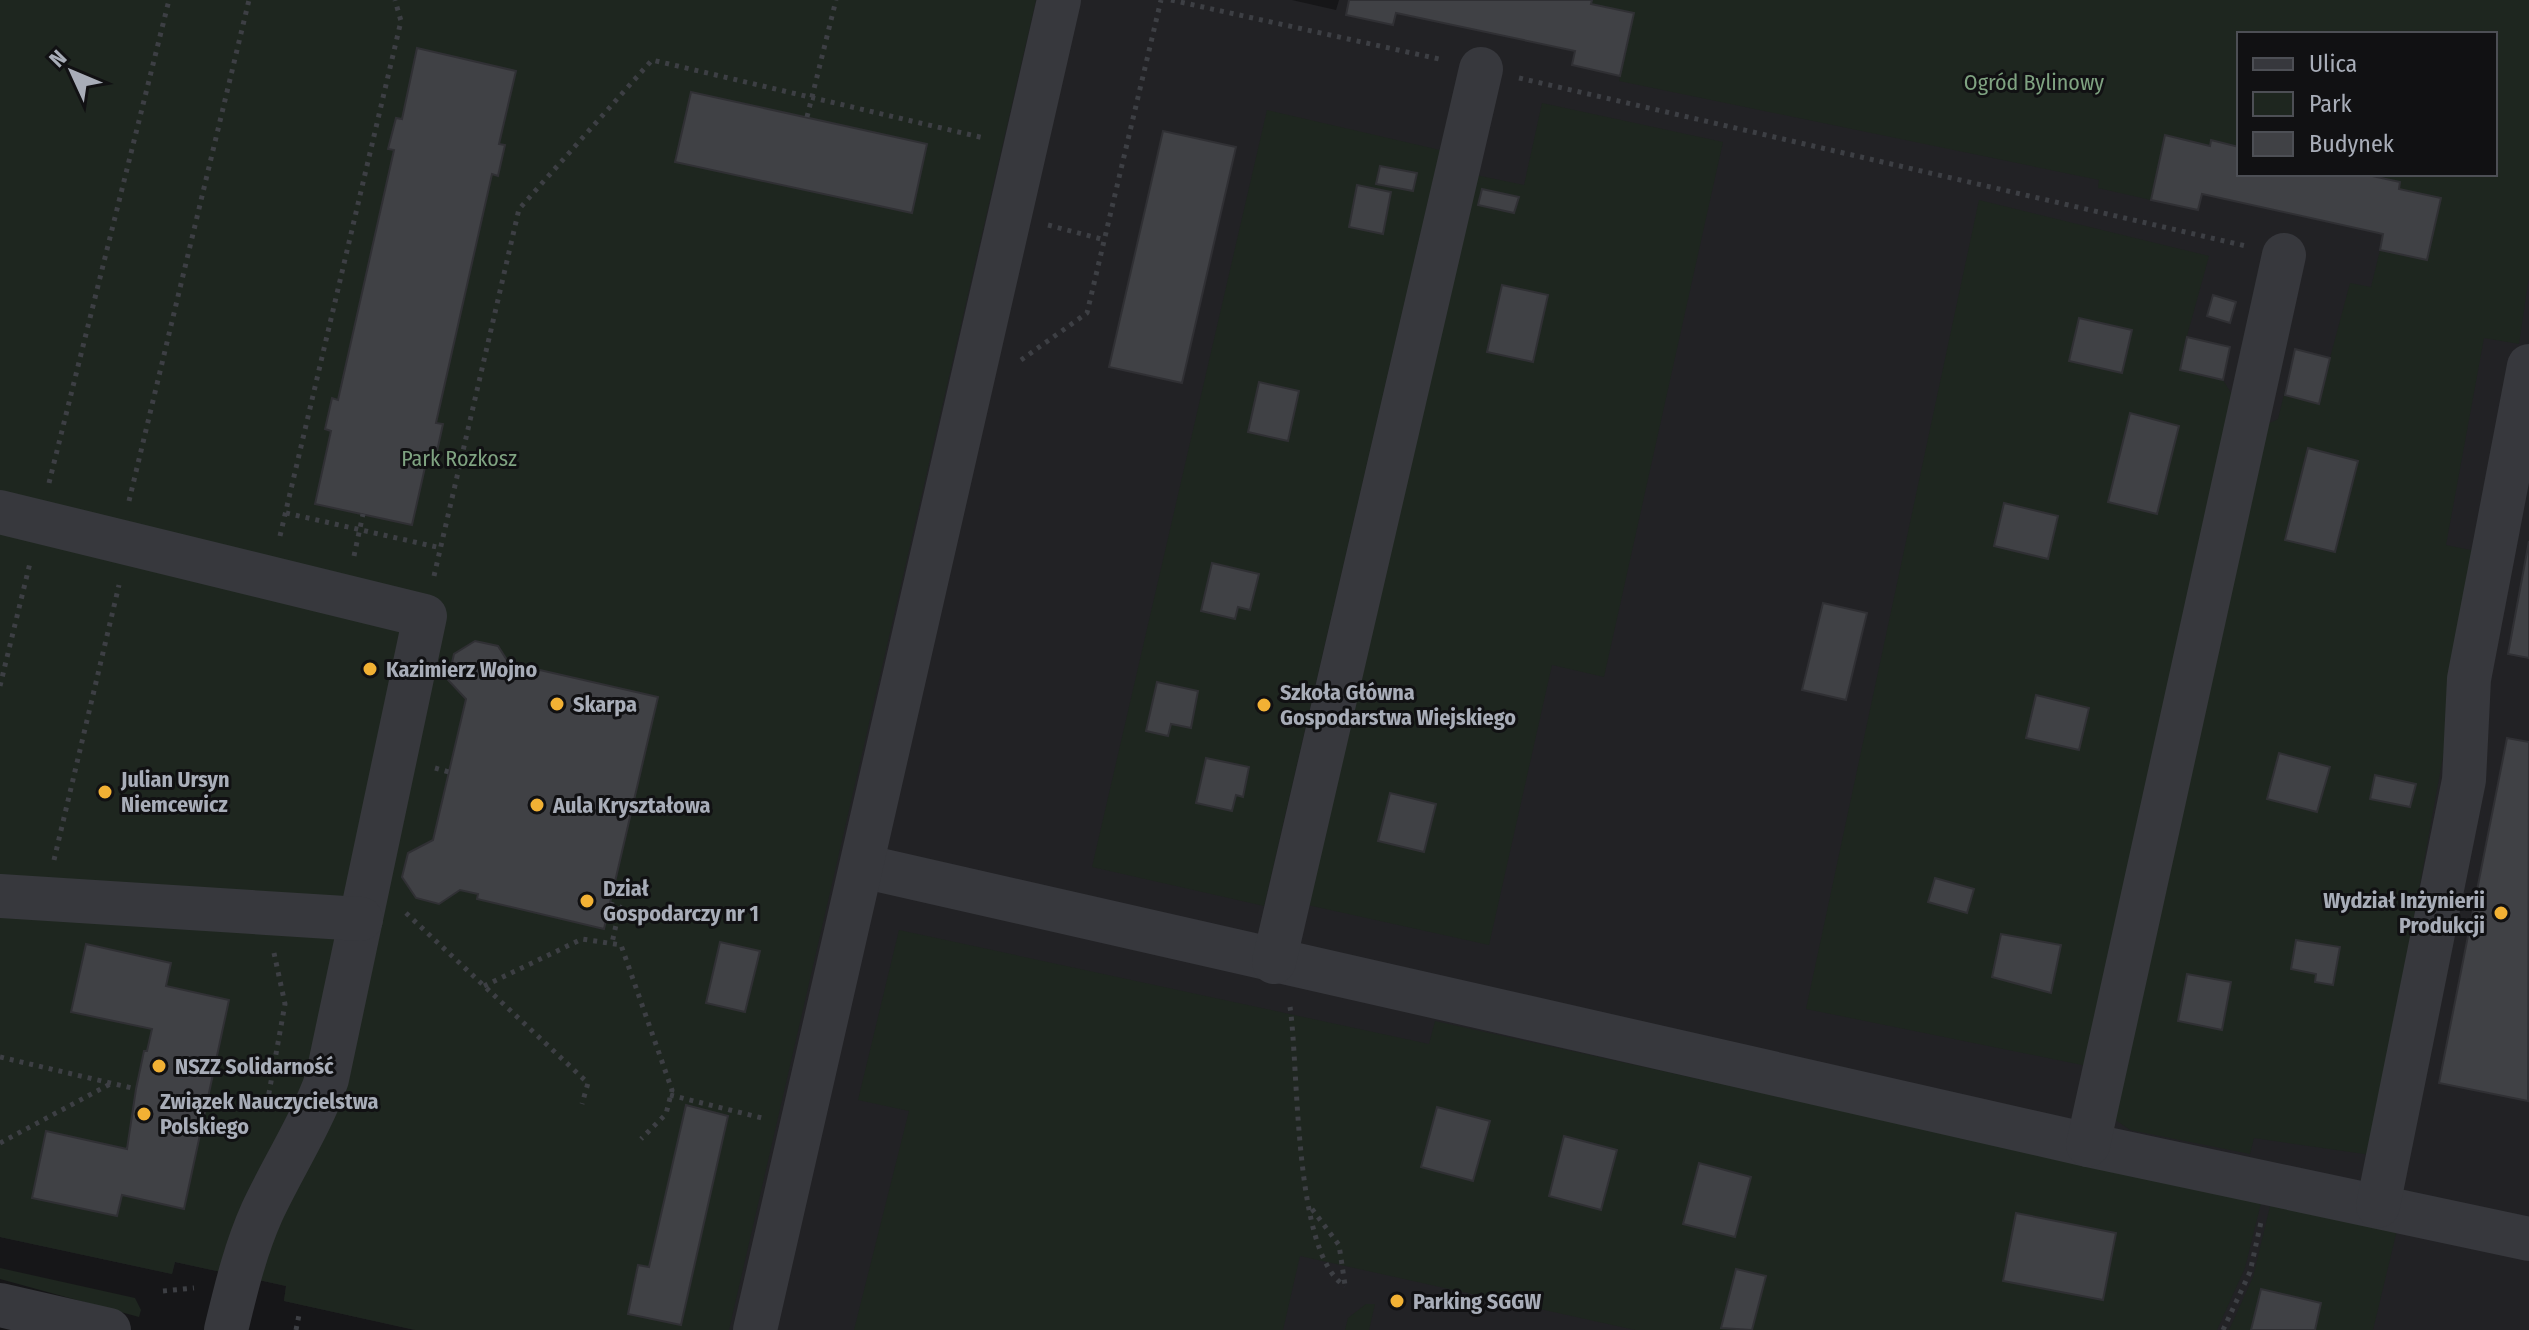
<svg xmlns="http://www.w3.org/2000/svg" width="2529" height="1330" font-family="'Fira Sans Condensed',sans-serif">
	<rect width="100%" height="100%" fill="#161618"/>
	<path fill="#222225" fill-rule="evenodd" d="M 0,0 L 1292,0 L 1336,10 L 1339,0 L 2529,0 L 2529,1330 L 415,1330 L 284,1301 L 286,1286 L 175,1262 L 172,1274 L 0,1237 ZM 2239,34 L 2495,34 L 2495,174 L 2239,174 Z"/>
	<g fill="#1e261f">
		<path d="M 0,0 L 1036,0 L 729,1330 L 415,1330 L 284,1301 L 286,1286 L 175,1262 L 172,1274 L 0,1237 Z"/>
		<path d="M 1592,0 L 2529,0 L 2529,276 L 2519,344 L 2484,338 L 2446,545 L 2480,552 L 2371,1155 L 2254,1138 L 2250,1154 L 2130,1130 L 2107,1114 L 2255,430 L 2278,419 L 2295,349 L 2330,358 L 2350,283 L 2371,287 L 2380,250 L 2427,260 L 2441,198 L 2399,189 L 2399,182 L 2363,174 L 2495,174 L 2495,34 L 2239,34 L 2239,147 L 2211,141 L 2210,146 L 2165,136 L 2151,200 L 2098,188 L 2099,180 L 1619,81 L 1634,14 L 1591,4 Z"/>
		<path d="M 1542,103 L 1723,142 L 1604,677 L 1552,665 L 1489,945 L 1303,904 L 1466,173 L 1524,185 Z"/>
		<path d="M 1267,110 L 1440,150 L 1264,906 L 1092,867 Z"/>
		<path d="M 1979,200 L 2209,256 L 2187,336 L 2230,347 L 2223,380 L 2234,398 L 2087,1066 L 1806,1009 Z"/>
		<path d="M 899,930 L 1429,1044 L 1435,1021 L 2261,1203 L 2245,1268 L 2217,1330 L 1635,1330 L 1300,1256 L 1283,1330 L 854,1330 L 909,1111 L 858,1100 Z"/>
		<path d="M 2271,1202 L 2398,1226 L 2373,1330 L 2229,1330 L 2253,1277 Z"/>
		<path d="M 0,1268 L 135,1298 L 141,1310 L 139,1317 L 0,1279 Z"/>
		<path d="M 1366,1304 L 1375,1304 L 1369,1330 L 1345,1330 L 1348,1318 Z"/>
	</g>
	<g fill="#404145" stroke="#303034" stroke-width="2">
		<path d="M 1349,0 L 1592,0 L 1591,4 L 1634,13 L 1620,76 L 1572,65 L 1575,51 L 1396,13 L 1393,25 L 1346,15 Z"/>
		<path d="M 417,48 L 516,71 L 499,144 L 505,145 L 498,176 L 492,174 L 436,423 L 443,424 L 436,456 L 428,454 L 412,525 L 315,504 L 331,431 L 325,429 L 332,398 L 338,400 L 394,150 L 388,149 L 396,118 L 402,119 Z"/>
		<path d="M 691,92 L 927,144 L 912,213 L 675,162 Z"/>
		<path d="M 1163,131 L 1236,147 L 1182,383 L 1109,367 Z"/>
		<path d="M 2165,135 L 2210,146 L 2211,140 L 2239,147 L 2239,174 L 2363,174 L 2400,182 L 2399,189 L 2441,198 L 2427,260 L 2380,250 L 2383,234 L 2202,194 L 2198,210 L 2151,200 Z"/>
		<path d="M 1380,166 L 1417,173 L 1413,191 L 1376,184 Z"/>
		<path d="M 1357,185 L 1391,192 L 1383,234 L 1349,227 Z"/>
		<path d="M 1482,189 L 1519,197 L 1514,213 L 1478,205 Z"/>
		<path d="M 1502,285 L 1548,295 L 1533,362 L 1487,352 Z"/>
		<path d="M 2213,295 L 2236,302 L 2230,323 L 2207,316 Z"/>
		<path d="M 2079,318 L 2132,330 L 2122,373 L 2069,361 Z"/>
		<path d="M 2187,337 L 2230,347 L 2223,380 L 2180,370 Z"/>
		<path d="M 2295,349 L 2330,358 L 2319,404 L 2285,395 Z"/>
		<path d="M 1259,382 L 1299,391 L 1288,441 L 1248,432 Z"/>
		<path d="M 2130,413 L 2179,426 L 2157,514 L 2108,502 Z"/>
		<path d="M 2308,448 L 2358,461 L 2335,552 L 2285,540 Z"/>
		<path d="M 2004,503 L 2058,516 L 2048,559 L 1994,546 Z"/>
		<path d="M 2529,541 L 2529,658 L 2508,654 Z"/>
		<path d="M 1212,563 L 1259,574 L 1250,610 L 1238,607 L 1235,619 L 1201,611 Z"/>
		<path d="M 1823,603 L 1867,613 L 1846,700 L 1802,690 Z"/>
		<path d="M 475,641 L 498,646 L 512,668 L 510,673 L 529,678 L 531,668 L 658,697 L 604,929 L 477,899 L 478,894 L 460,890 L 439,904 L 416,898 L 402,877 L 408,853 L 433,840 L 466,699 L 448,680 L 454,654 Z"/>
		<path d="M 1157,682 L 1198,691 L 1191,728 L 1171,724 L 1168,736 L 1146,731 Z"/>
		<path d="M 2036,695 L 2089,708 L 2079,750 L 2026,738 Z"/>
		<path d="M 2507,738 L 2529,742 L 2528,1101 L 2439,1083 Z"/>
		<path d="M 2279,753 L 2330,767 L 2317,812 L 2267,799 Z"/>
		<path d="M 1206,758 L 1249,767 L 1243,797 L 1236,795 L 1232,811 L 1196,803 Z"/>
		<path d="M 2375,775 L 2416,784 L 2410,807 L 2370,799 Z"/>
		<path d="M 1390,793 L 1436,804 L 1424,852 L 1378,841 Z"/>
		<path d="M 1935,878 L 1974,889 L 1967,913 L 1928,902 Z"/>
		<path d="M 2001,934 L 2061,945 L 2051,993 L 1992,977 Z"/>
		<path d="M 2296,940 L 2340,947 L 2333,985 L 2315,982 L 2316,974 L 2291,969 Z"/>
		<path d="M 720,942 L 760,951 L 745,1012 L 706,1003 Z"/>
		<path d="M 86,944 L 171,963 L 166,986 L 229,1000 L 184,1209 L 122,1195 L 117,1216 L 32,1198 L 46,1131 L 127,1149 L 136,1089 L 144,1051 L 147,1051 L 152,1029 L 71,1012 Z"/>
		<path d="M 2187,974 L 2231,982 L 2222,1030 L 2178,1021 Z"/>
		<path d="M 686,1105 L 728,1116 L 681,1325 L 628,1314 L 638,1265 L 649,1267 Z"/>
		<path d="M 1437,1107 L 1490,1121 L 1473,1181 L 1421,1167 Z"/>
		<path d="M 1564,1136 L 1617,1150 L 1601,1210 L 1549,1196 Z"/>
		<path d="M 1699,1163 L 1751,1177 L 1735,1237 L 1683,1224 Z"/>
		<path d="M 2016,1213 L 2116,1233 L 2103,1300 L 2003,1281 Z"/>
		<path d="M 1736,1269 L 1766,1276 L 1752,1330 L 1721,1328 Z"/>
		<path d="M 2261,1289 L 2321,1303 L 2315,1330 L 2251,1330 Z"/>
	</g>
	<g fill="none" stroke-linecap="round" stroke-linejoin="round">
		<g stroke="#3d3f44" stroke-width="5" stroke-dasharray="4 6" stroke-linecap="butt">
			<path d="M 1171,0 L 1439,59"/>
			<path d="M 1519,78 L 2246,246"/>
			<path d="M 807,117 L 836,0"/>
			<path d="M 1048,225 L 1105,240"/>
			<path d="M 1021,360 L 1087,313 L 1161,0"/>
			<path d="M 49,483 L 169,0"/>
			<path d="M 129,501 L 249,0"/>
			<path d="M 286,513 L 441,548"/>
			<path d="M 280,536 L 401,21 L 395,0"/>
			<path d="M 354,556 L 363,514"/>
			<path d="M 434,576 L 519,209 L 652,60 L 984,138"/>
			<path d="M 0,686 L 30,563"/>
			<path d="M 435,768 L 449,772"/>
			<path d="M 54,860 L 119,585"/>
			<path d="M 610,904 L 620,907 L 612,943"/>
			<path d="M 406,913 L 588,1083 L 582,1104"/>
			<path d="M 484,986 L 582,939 L 621,945 L 672,1090 L 666,1114 L 641,1139"/>
			<path d="M 1290,1007 C 1299,1066 1293,1254 1345,1286"/>
			<path d="M 0,1057 L 136,1089"/>
			<path d="M 670,1095 L 762,1118"/>
			<path d="M 267,1104 L 285,1004 L 274,953"/>
			<path d="M 0,1143 L 112,1083"/>
			<path d="M 1312,1209 L 1339,1245 L 1345,1285"/>
			<path d="M 163,1291 L 194,1288"/>
			<path d="M 296,1330 L 299,1315"/>
			<path d="M 2223,1330 L 2250,1272 L 2261,1222"/>
		</g>
		<g stroke="#37383d" stroke-width="44">
			<path d="M 0,512 L 425,616 L 327,1079 C 310,1126 283,1167 262,1212 C 245,1250 236,1289 226,1330"/>
			<path d="M 862,866 L 2088,1145 L 2529,1239"/>
			<path d="M 0,896 L 361,919"/>
			<path d="M 1274,962 L 1481,69"/>
			<path d="M 2088,1145 L 2284,255"/>
			<path d="M 2378,1206 L 2464,780 L 2469,679 L 2529,366"/>
			<path d="M 0,1305 L 109,1330"/>
			<path d="M 755,1330 L 1059,0"/>
		</g>
	</g>
	<g fill="#f2b134" stroke="#111113" stroke-width="3">
		<circle cx="370" cy="669" r="8"/>
		<circle cx="557" cy="704" r="8"/>
		<circle cx="1264" cy="705" r="8"/>
		<circle cx="105" cy="792" r="8"/>
		<circle cx="537" cy="805" r="8"/>
		<circle cx="587" cy="901" r="8"/>
		<circle cx="2501" cy="913" r="8"/>
		<circle cx="159" cy="1066" r="8"/>
		<circle cx="144" cy="1114" r="8"/>
		<circle cx="1397" cy="1301" r="8"/>
	</g>
	<g text-anchor="middle" dominant-baseline="central" stroke-width="6" stroke-linejoin="round" paint-order="stroke">
		<g font-size="22" fill="#7fa381" stroke="#111113">
			<text x="2034" y="82">Ogród Bylinowy</text>
			<text x="459" y="458">Park Rozkosz</text>
		</g>
		<g font-size="22" font-weight="bold" fill="#a8adb8" stroke="#111113" text-anchor="start">
			<text x="386" y="669">Kazimierz Wojno</text>
			<text x="1280" y="692">Szkoła Główna<tspan x="1280" dy="25">Gospodarstwa Wiejskiego</tspan></text>
			<text x="573" y="704">Skarpa</text>
			<text x="121" y="779">Julian Ursyn<tspan x="121" dy="25">Niemcewicz</tspan></text>
			<text x="553" y="805">Aula Kryształowa</text>
			<text x="603" y="888">Dział<tspan x="603" dy="25">Gospodarczy nr 1</tspan></text>
			<text x="2485" y="900" text-anchor="end">Wydział Inżynierii<tspan x="2485" dy="25">Produkcji</tspan></text>
			<text x="175" y="1066">NSZZ Solidarność</text>
			<text x="160" y="1101">Związek Nauczycielstwa<tspan x="160" dy="25">Polskiego</tspan></text>
			<text x="1413" y="1301">Parking SGGW</text>
		</g>
	</g>
	<rect x="2237" y="32" width="260" height="144" fill="#111113" stroke="#4d4f55" stroke-width="2"/>
	<rect x="2253" y="58" width="40" height="12" fill="#37383d" stroke="#4d4f55" stroke-width="2"/>
	<text x="2309" y="72" font-size="24" fill="#a8adb8">Ulica</text>
	<rect x="2253" y="92" width="40" height="24" fill="#1e261f" stroke="#4d4f55" stroke-width="2"/>
	<text x="2309" y="112" font-size="24" fill="#a8adb8">Park</text>
	<rect x="2253" y="132" width="40" height="24" fill="#404145" stroke="#4d4f55" stroke-width="2"/>
	<text x="2309" y="152" font-size="24" fill="#a8adb8">Budynek</text>
	<g transform="translate(72 72) rotate(314)" stroke="#111113" stroke-width="6" paint-order="stroke">
	<path d="M0-6L14 30L0 20L-14 30Z" fill="#a8adb8"/>
	<text y="-12" font-size="22" font-weight="bold" text-anchor="middle" fill="#a8adb8">N</text>
	</g>
</svg>
